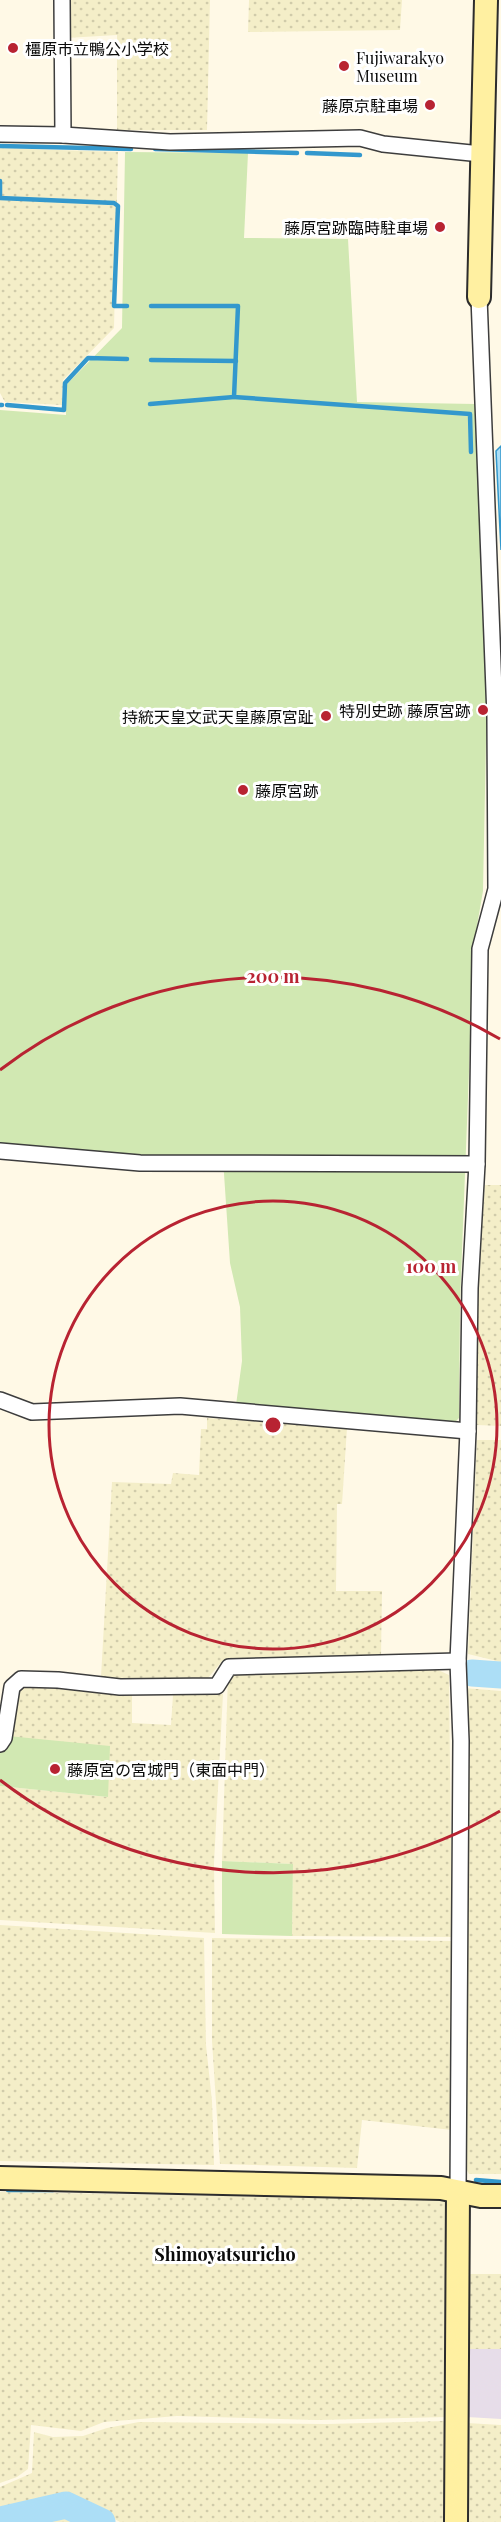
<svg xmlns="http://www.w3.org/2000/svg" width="501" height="2522" font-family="'Playfair Display','Noto Sans JP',serif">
	<defs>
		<pattern id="farmland-dots" width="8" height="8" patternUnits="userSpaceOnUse" patternTransform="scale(1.5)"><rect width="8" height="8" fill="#f4eec8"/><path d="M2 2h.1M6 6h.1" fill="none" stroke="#d0cbaa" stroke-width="1.8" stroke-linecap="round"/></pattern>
	</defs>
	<rect width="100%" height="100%" fill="#fff9e6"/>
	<path fill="#e7dde9" d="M 466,2349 L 501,2349 L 501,2419 L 467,2417 Z"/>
	<g fill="url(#farmland-dots)">
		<path d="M 67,0 L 210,0 L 207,130 L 117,130 L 117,35 L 66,38 Z"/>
		<path d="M 249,0 L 402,0 L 400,30 L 248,32 Z"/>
		<path d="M 0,148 L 118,152 L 114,328 L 63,380 L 62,405 L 5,402 L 0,393 Z"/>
		<path d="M 485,1185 L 501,1185 L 501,1426 L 477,1425 L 476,1297 Z"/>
		<path d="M 207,1418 L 347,1428 L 342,1504 L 337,1504 L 336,1591 L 382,1591 L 381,1658 L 223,1660 L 208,1678 L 133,1681 L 101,1677 L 112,1482 L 171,1484 L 173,1473 L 199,1475 L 201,1429 L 207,1429 Z"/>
		<path d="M 477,1440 L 501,1440 L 501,1662 L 468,1654 Z"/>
		<path d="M 436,1669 L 449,1675 L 452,1937 L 292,1936 L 293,1864 L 222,1861 L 228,1675 Z"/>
		<path d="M 25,1687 L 132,1694 L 132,1723 L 171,1725 L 173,1695 L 223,1694 L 214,1863 L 215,1933 L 0,1920 L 0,1786 L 108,1797 L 8,1736 L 13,1697 Z"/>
		<path d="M 464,1688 L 501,1691 L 501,2174 L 469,2174 L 465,2167 Z"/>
		<path d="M 0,1925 L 204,1938 L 206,2045 L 212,2101 L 214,2165 L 0,2161 Z"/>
		<path d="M 212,1938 L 452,1941 L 452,2130 L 362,2120 L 357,2168 L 220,2164 L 212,2041 Z"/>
		<path d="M 0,2192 L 447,2200 L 448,2417 L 317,2420 L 177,2416 L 104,2422 L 81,2431 L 31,2425 L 28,2469 L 17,2477 L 0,2483 Z"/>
		<path d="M 465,2274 L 501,2274 L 501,2349 L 466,2349 Z"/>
		<path d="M 447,2421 L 447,2522 L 120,2522 L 86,2503 L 66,2497 L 49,2497 L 0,2510 L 0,2487 L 32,2473 L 34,2432 L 53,2437 L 83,2436 L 107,2428 L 139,2422 L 327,2424 Z"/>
		<path d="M 467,2423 L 501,2425 L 501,2522 L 464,2522 Z"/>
		<path d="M 66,2513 L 83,2522 L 20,2522 L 45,2515 Z"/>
	</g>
	<g fill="#d1e8b2">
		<path d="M 125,152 L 248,153 L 244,238 L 348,239 L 357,402 L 476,404 L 487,690 L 483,891 L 474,943 L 460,1302 L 459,1418 L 452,1425 L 236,1405 L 242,1361 L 240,1307 L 230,1263 L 223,1159 L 0,1148 L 0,410 L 66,415 L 65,386 L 122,328 Z"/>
		<path d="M 8,1736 L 110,1746 L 108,1797 L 0,1786 L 0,1753 L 5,1748 Z"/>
		<path d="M 222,1861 L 293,1864 L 292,1936 L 222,1934 Z"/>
	</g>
	<path fill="#acdef6" stroke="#3398cd" stroke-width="1.5" d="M 501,446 L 501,550 L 496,451 Z"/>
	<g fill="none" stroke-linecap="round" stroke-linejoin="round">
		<g stroke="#3398cd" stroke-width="4.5">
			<path d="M 0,146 L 131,149"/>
			<path d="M 155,149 L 297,153"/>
			<path d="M 307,153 L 360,155"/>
			<path d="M 0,181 L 0,198 L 114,203 L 118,206 L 114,306 L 127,306"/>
			<path d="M 151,306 L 238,306 L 234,397 L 470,414 L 471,452"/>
			<path d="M 151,360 L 236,361"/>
			<path d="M 150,404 L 234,397"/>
			<path d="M 0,405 L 2,405"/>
			<path d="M 7,405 L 64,410 L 65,383 L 88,358 L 127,359"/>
			<path d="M 476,2180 L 501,2182"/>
			<path d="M 8,2190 L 53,2190"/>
		</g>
		<g stroke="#acdef6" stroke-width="27">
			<path d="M 472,1673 L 501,1675"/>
			<path d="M 0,2520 L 66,2505 L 102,2522"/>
		</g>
		<g stroke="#3d3d3d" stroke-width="18">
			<g id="street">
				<path d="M 62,0 L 63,135"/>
				<path d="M 0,134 L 63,135 L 170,142 L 360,138 L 383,144 L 481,154"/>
				<path d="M 0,1151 L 140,1163 L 477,1164"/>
				<path d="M 0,1400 L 32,1412 L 180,1406 L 468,1431"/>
				<path d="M 0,1744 L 4,1738 L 12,1687 L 21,1679 L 58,1680 L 120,1687 L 217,1686 L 229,1667 L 458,1661"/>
				<path d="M 458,2192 L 461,1741 L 458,1661 L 468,1431 L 470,1288 L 477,1164 L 480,949 L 496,889 L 495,717 L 479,297"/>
			</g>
		</g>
		<g stroke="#2c2c2c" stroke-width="26">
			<g id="secondary">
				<path d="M 479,297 L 486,0"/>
				<path d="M 0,2178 L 441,2188 L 481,2196 L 501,2196"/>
				<path d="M 456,2522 L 458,2192"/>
			</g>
		</g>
		<use href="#street" stroke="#fff" stroke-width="15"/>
		<use href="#secondary" stroke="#fff0a1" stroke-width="22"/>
	</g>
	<g fill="none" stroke="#b82332" stroke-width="3">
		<circle cx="273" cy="1425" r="224"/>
		<path d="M500 1811A448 448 0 0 1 0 1780M0 1070A448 448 0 0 1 500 1039"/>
	</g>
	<g fill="#b82332" stroke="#fff" stroke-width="2">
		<circle cx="13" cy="48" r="6"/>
		<circle cx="344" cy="66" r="6"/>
		<circle cx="430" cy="105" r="6"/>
		<circle cx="440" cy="227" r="6"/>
		<circle cx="483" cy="710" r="6"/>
		<circle cx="326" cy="716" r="6"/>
		<circle cx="243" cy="790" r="6"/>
		<circle cx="55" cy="1769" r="6"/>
	</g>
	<g text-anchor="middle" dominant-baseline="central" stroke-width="6" stroke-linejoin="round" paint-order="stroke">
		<g font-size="16" fill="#0a0a0a" stroke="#fff" text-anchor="start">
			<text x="25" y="48">橿原市立鴨公小学校</text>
			<text x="356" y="57">Fujiwarakyo<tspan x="356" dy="18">Museum</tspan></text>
			<text x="418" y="105" text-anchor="end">藤原京駐車場</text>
			<text x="428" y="227" text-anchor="end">藤原宮跡臨時駐車場</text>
			<text x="471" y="710" text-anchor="end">特別史跡 藤原宮跡</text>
			<text x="314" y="716" text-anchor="end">持統天皇文武天皇藤原宮趾</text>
			<text x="255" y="790">藤原宮跡</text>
			<text x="67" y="1769">藤原宮の宮城門（東面中門）</text>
		</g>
		<g font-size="18" font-weight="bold" fill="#0a0a0a" stroke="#fff">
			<text x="225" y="2254">Shimoyatsuricho</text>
		</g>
	</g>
	<circle cx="273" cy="1425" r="9" fill="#b82332" stroke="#fff" stroke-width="3"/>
	<g font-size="18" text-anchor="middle" font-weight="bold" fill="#b82332" stroke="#fff" stroke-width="6" stroke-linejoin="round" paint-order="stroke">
		<text x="273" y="983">200 m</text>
		<text x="431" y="1273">100 m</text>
	</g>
</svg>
